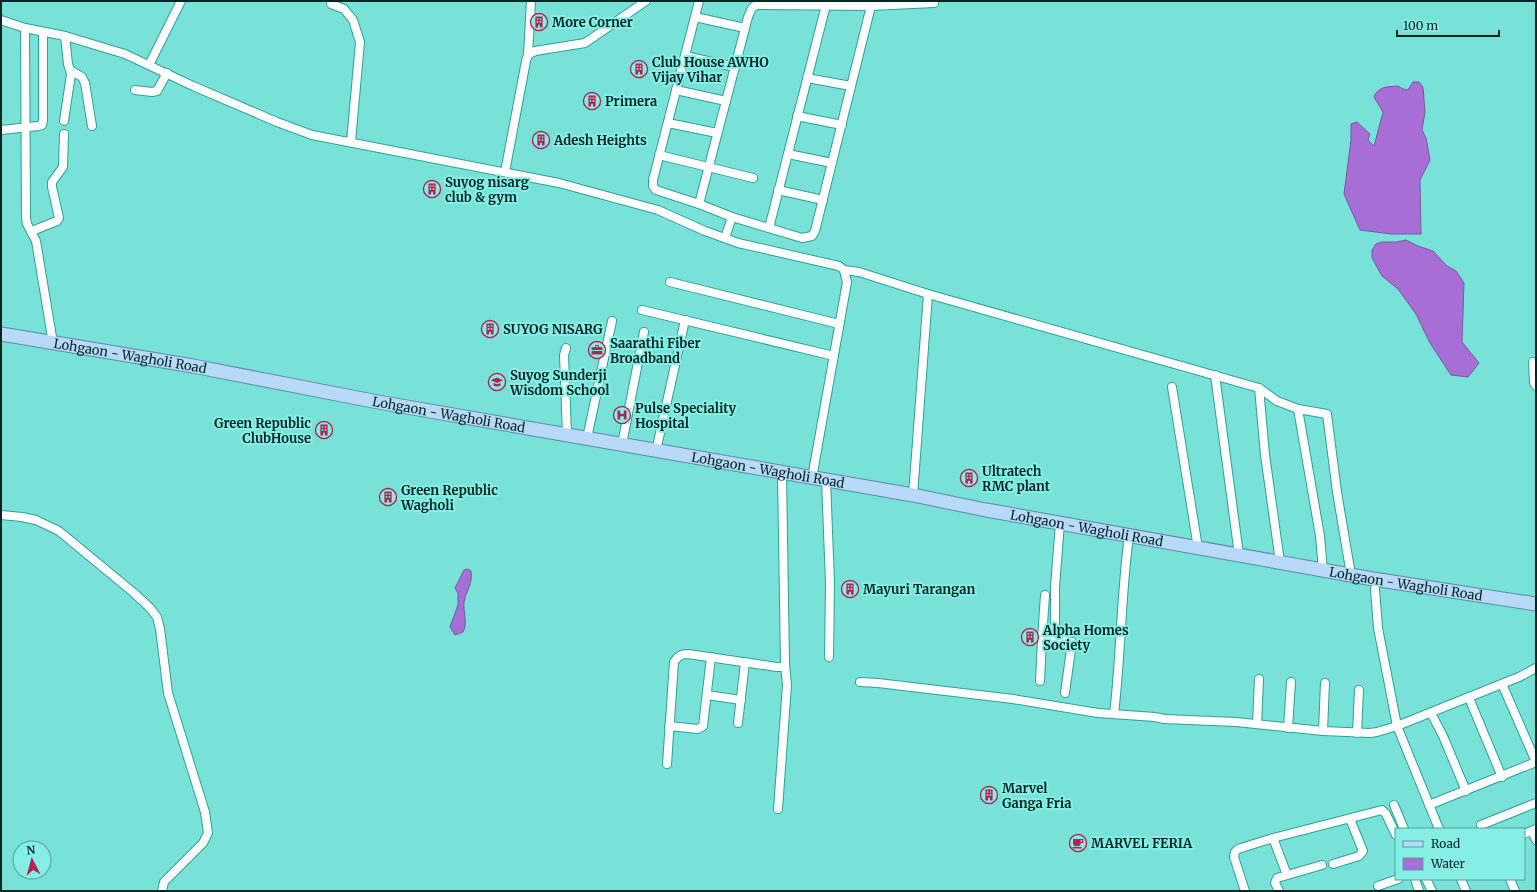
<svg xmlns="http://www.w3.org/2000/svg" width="1537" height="892" font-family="Merriweather,serif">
	<rect width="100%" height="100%" fill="#78e1d8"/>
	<g fill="#a76fd5" stroke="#7659a0">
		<path d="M 1413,82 L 1419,82 L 1423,87 L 1425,112 L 1422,130 L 1426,138 L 1430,160 L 1420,180 L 1421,234 L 1391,234 L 1360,230 L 1344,194 L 1351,140 L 1351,124 L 1357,122 L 1370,134 L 1368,140 L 1374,146 L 1383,112 L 1374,97 C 1378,86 1388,87 1398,86 L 1403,89 L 1408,90 Z"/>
		<path d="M 1406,240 L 1418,246 L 1433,251 L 1447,266 L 1456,271 L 1464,283 L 1462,342 L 1479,363 L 1468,377 L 1451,375 L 1430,343 L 1416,314 L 1398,289 L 1382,276 L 1372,258 L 1372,250 L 1376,244 L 1382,242 L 1396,242 Z"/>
		<path d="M 468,569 L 471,571 C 473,585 466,590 464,602 C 463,612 468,624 463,632 L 455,635 L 450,627 L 458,605 L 458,593 L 455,588 L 464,570 Z"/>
	</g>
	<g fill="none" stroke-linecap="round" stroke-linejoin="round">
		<g stroke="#2fa098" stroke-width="10">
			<g id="street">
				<path d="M 699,1 L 653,180 L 653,186 L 656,190 L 699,204 L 732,217 L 802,238 L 812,236 L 815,231 L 871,6"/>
				<path d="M 331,4 L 344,9 L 353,20 L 360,42 L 351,142"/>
				<path d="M 695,17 L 745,28"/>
				<path d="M 1,20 L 25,28"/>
				<path d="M 528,55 L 535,51 L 585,43 L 646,1"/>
				<path d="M 685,56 L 735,67"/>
				<path d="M 149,65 L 181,1"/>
				<path d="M 70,70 L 82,77 L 85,83 L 92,126"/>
				<path d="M 807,78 L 851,86"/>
				<path d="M 135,90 L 152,92 L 157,91 L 167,73"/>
				<path d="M 676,90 L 726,101"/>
				<path d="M 797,116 L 842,125"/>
				<path d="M 64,121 L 71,74 L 68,64 L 65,36"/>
				<path d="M 668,123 L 717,133"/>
				<path d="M 1,130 L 38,126 L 42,125 L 43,121 L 43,32"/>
				<path d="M 788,154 L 832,163"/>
				<path d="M 659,155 L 753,178"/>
				<path d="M 505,172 L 526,61 L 528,55 L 531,1"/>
				<path d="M 778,190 L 823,200"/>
				<path d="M 699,204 L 748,17 L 752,8 L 756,5 L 871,6 L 934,3"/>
				<path d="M 769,228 L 826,5"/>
				<path d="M 32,231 L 57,221 L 59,218 L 52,187 L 52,182 L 63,167 L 64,134"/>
				<path d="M 725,238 L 732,217"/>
				<path d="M 844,270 L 859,272 L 928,294 L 1259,388 L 1277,401 L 1298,409 L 1327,414 L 1337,492 L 1351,575"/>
				<path d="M 670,282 L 839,324"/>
				<path d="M 642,310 L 834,356"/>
				<path d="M 53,343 L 36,241 L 27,224 L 26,218 L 25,28 L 65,36 L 125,54 L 193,86 L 277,122 L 312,135 L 559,183 L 658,210 L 705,231 L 738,243 L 839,266 L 844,270 L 847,282 L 812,478"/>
				<path d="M 566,348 L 564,355 L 567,434"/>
				<path d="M 1533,362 L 1534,383 L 1536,386"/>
				<path d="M 1215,375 L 1239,555"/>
				<path d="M 1172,387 L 1198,548"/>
				<path d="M 1259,388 L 1265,455 L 1280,562"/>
				<path d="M 1298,409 L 1320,536 L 1323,570"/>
				<path d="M 587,438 L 612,321"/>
				<path d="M 622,444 L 644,332"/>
				<path d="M 656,451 L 685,320"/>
				<path d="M 826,480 L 830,583 L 829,657"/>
				<path d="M 913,495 L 928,294"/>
				<path d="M 1,515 L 22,517 L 36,520 L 59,531 L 134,593 L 150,608 L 157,617 L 160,629 L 168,693 L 205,812 L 208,833 L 203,843 L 164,882 L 162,891"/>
				<path d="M 1375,589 L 1378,628 L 1397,726 L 1439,829"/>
				<path d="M 1042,639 L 1045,595"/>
				<path d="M 1055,639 L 1072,642 L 1065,693"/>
				<path d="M 1040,681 L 1042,639 L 1055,639 L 1055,587 L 1060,523"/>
				<path d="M 860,682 L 878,683 L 1013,699 L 1098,713 L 1155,717 L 1164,719 L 1236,722 L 1323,731 L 1370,733 L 1377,732 L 1397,726 L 1519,677 L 1536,668"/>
				<path d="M 707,695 L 741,700"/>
				<path d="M 1469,698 L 1502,777"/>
				<path d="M 1431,713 L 1443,736 L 1466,791"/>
				<path d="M 1114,714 C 1121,655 1121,595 1129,535"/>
				<path d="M 738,723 L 745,662"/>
				<path d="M 1257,724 L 1259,679"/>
				<path d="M 669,726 L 698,729 L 703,726 L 711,657"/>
				<path d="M 1288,728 L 1291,682"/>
				<path d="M 1323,731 L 1325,683"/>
				<path d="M 1357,733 L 1359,690"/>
				<path d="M 667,764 L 674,662 C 678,656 681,654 688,654 L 777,667 L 782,667 L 785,664 L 782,473"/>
				<path d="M 1394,805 L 1404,829"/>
				<path d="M 1429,805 L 1536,762 L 1502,684"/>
				<path d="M 778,809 L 787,685 L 785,664"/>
				<path d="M 1481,825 L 1536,803"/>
				<path d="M 1532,831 L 1536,840"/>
				<path d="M 1524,834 L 1536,829"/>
				<path d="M 1273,838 L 1382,810 L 1386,814 L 1396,835"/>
				<path d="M 1333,864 L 1359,856 L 1363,851 L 1350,819"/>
				<path d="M 1415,879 L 1419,891"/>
				<path d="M 1426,879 L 1432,891"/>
				<path d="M 1461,879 L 1466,891"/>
				<path d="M 1510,879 L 1515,891"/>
				<path d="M 1378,886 L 1398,879"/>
				<path d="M 1245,891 L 1234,857 L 1235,852 L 1238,849 L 1273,838 L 1287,875"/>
				<path d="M 1279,891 L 1275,883 L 1277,878 L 1322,865"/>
			</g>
		</g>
		<g stroke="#5b8aab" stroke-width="15">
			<g id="primary">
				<path id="s1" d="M 1,334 L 193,366 L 378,402 L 913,495 L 986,510 L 1373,579 L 1536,604"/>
			</g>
		</g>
		<use href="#street" stroke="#fff" stroke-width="8"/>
		<use href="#primary" stroke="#b9d9f8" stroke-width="13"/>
	</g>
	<defs>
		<g id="building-ring" transform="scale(0.9)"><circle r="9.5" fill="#86efe5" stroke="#b22252" stroke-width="1.5"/><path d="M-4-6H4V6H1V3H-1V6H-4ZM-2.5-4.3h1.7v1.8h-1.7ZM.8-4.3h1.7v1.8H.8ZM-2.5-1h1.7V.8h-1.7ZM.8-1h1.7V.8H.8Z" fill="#b22252"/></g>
		<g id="office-ring" transform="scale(0.9)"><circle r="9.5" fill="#86efe5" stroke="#b22252" stroke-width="1.5"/><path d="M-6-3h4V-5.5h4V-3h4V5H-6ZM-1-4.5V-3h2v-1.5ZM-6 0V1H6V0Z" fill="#b22252"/></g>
		<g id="school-ring" transform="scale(0.9)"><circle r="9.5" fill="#86efe5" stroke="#b22252" stroke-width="1.5"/><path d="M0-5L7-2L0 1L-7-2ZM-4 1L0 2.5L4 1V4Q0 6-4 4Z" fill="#b22252"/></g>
		<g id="hospital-ring" transform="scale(0.9)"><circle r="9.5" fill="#86efe5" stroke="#b22252" stroke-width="1.5"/><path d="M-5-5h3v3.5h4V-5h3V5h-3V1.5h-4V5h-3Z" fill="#b22252"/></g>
		<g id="cafe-ring" transform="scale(0.9)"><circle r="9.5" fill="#86efe5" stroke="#b22252" stroke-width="1.5"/><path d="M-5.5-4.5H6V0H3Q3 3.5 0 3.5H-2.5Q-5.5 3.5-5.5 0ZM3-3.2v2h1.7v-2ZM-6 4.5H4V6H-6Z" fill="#b22252"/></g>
	</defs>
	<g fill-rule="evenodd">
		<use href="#building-ring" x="539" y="22"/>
		<use href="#building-ring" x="639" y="69"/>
		<use href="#building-ring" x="592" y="101"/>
		<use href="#building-ring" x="541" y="140"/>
		<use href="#building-ring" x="432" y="189"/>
		<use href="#building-ring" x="490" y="329"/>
		<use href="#office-ring" x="597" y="350"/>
		<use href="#school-ring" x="497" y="382"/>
		<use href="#hospital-ring" x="622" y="415"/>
		<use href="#building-ring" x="324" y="430"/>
		<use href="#building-ring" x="969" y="478"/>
		<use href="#building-ring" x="388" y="497"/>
		<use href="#building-ring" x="850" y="589"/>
		<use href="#building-ring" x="1030" y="637"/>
		<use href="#building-ring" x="989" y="795"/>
		<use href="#cafe-ring" x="1078" y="843"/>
	</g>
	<g text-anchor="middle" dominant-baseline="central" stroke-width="4" stroke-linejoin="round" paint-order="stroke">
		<g font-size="13" font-weight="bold" fill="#032624" stroke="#86efe5" text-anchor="start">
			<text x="552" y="22">More Corner</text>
			<text x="652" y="62">Club House AWHO<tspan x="652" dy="15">Vijay Vihar</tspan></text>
			<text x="605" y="101">Primera</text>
			<text x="554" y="140">Adesh Heights</text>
			<text x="445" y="182">Suyog nisarg<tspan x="445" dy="15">club &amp; gym</tspan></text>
			<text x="503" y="329">SUYOG NISARG</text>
			<text x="610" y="343">Saarathi Fiber<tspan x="610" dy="15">Broadband</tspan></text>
			<text x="510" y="375">Suyog Sunderji<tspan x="510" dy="15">Wisdom School</tspan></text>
			<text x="635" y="408">Pulse Speciality<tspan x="635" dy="15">Hospital</tspan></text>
			<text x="311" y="423" text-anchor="end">Green Republic<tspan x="311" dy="15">ClubHouse</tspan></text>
			<text x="982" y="471">Ultratech<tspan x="982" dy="15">RMC plant</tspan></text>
			<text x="401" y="490">Green Republic<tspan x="401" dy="15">Wagholi</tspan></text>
			<text x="863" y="589">Mayuri Tarangan</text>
			<text x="1043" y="630">Alpha Homes<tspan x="1043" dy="15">Society</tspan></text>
			<text x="1002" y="788">Marvel<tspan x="1002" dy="15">Ganga Fria</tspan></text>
			<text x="1091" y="843">MARVEL FERIA</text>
		</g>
		<g font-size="13" fill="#032624" stroke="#86efe5">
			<text stroke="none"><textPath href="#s1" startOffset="131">Lohgaon - Wagholi Road</textPath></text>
			<text stroke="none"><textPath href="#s1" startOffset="455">Lohgaon - Wagholi Road</textPath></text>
			<text stroke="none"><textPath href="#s1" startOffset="779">Lohgaon - Wagholi Road</textPath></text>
			<text stroke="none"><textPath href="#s1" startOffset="1103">Lohgaon - Wagholi Road</textPath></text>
			<text stroke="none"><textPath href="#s1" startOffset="1427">Lohgaon - Wagholi Road</textPath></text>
		</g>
	</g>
	<rect width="1537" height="892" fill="none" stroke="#032624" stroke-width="4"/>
	<rect x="1395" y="828" width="130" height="52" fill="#86efe5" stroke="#529f98"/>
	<rect x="1403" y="841" width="20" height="6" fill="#b9d9f8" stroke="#529f98"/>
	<text x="1431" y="848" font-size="12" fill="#032624">Road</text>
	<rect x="1403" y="858" width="20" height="12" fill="#a76fd5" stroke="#529f98"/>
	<text x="1431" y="868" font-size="12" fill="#032624">Water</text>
	<g transform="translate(32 860) rotate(354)"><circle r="19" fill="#86efe5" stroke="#529f98"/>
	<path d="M0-3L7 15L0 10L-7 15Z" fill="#b22252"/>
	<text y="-6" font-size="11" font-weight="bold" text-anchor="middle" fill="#032624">N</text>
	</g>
	<path d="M1397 30v6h102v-6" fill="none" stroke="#032624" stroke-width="2"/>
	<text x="1403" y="30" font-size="12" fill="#032624" stroke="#86efe5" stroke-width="3" paint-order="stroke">100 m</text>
</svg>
